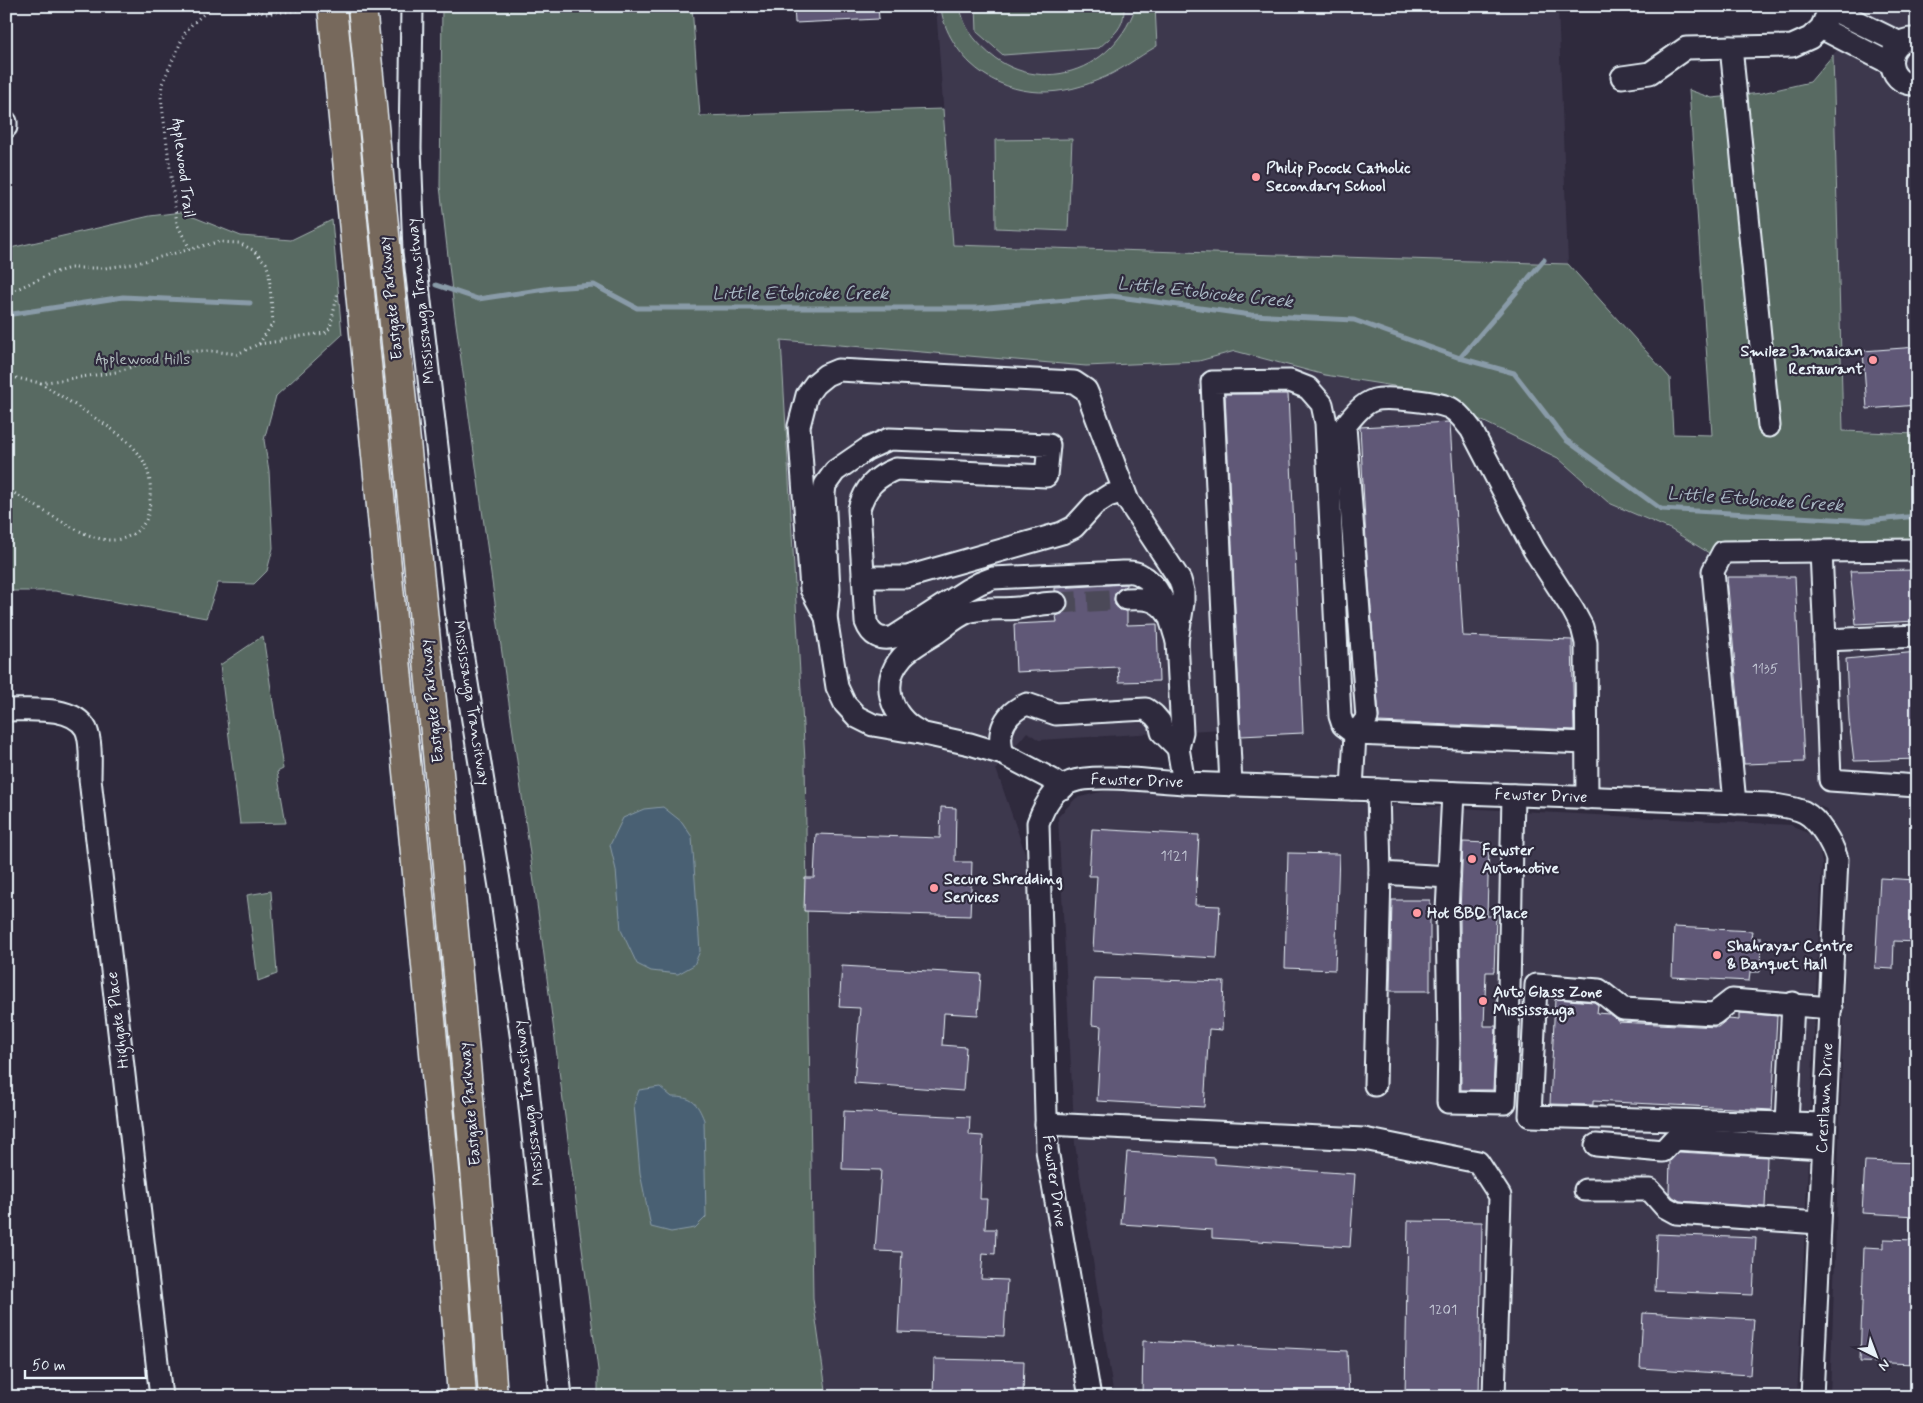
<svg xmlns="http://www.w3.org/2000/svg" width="1923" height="1403" font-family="Mynerve,sans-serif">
	<rect width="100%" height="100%" fill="#2f2a3d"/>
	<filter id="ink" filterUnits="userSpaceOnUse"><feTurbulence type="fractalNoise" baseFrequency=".02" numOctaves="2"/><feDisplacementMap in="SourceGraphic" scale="10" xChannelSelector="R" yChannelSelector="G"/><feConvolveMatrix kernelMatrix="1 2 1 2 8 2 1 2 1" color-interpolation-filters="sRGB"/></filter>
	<g filter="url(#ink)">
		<g fill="#3e384e">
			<path d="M 936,6 L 1558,6 L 1568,264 L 953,245 Z"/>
			<path d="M 1858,6 L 1917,6 L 1917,434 L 1843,431 L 1833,55 L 1856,27 Z"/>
			<path d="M 781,340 L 1086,366 L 1199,361 L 1234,351 L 1325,375 L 1419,390 L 1558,458 L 1609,503 L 1670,529 L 1722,561 L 1917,545 L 1917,1397 L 1830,1397 L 1849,864 L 1827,809 L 1780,792 L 1232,772 L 1222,729 L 1039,740 L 1027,732 L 996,769 L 1025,853 L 1056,1264 L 1080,1397 L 827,1397 L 813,1299 L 805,761 Z"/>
			<path d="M 1109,790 L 1791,825 L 1817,838 L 1822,864 L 1797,1397 L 1114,1397 L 1075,1144 L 1058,817 L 1076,798 Z"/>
		</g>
		<g fill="#596a62" stroke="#a0aead">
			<path d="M 442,6 L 692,6 L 700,116 L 943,109 L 953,245 L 1568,264 L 1670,378 L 1673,434 L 1712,435 L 1689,90 L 1712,98 L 1762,93 L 1810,82 L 1833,55 L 1843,431 L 1917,434 L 1917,545 L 1722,561 L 1670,529 L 1609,503 L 1558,458 L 1419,390 L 1325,375 L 1235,351 L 1199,361 L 1086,366 L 781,340 L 805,761 L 813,1299 L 827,1397 L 598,1397 L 598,1370 L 542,940 L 454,309 L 440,186 Z"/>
			<path d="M 941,6 L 959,6 C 962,14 964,24 969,31 C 1016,100 1109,84 1136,6 L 1155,6 L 1157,46 C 1138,57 1119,72 1098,80 C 1054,99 1006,97 970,63 C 956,49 942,27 941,6 Z"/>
			<path d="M 976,6 L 1124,6 C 1125,28 1114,34 1099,48 L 1003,55 L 977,32 Z"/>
			<path d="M 1072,139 L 1068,231 L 996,228 L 995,140 Z"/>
			<path d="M 181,212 L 241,236 L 291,240 L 332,220 L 342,335 L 276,396 L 264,440 L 269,471 L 273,548 L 267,571 L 254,584 L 218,583 L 206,618 L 55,591 L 7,591 L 6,249 L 150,216 Z"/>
			<path d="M 263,636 L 283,769 L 277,772 L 286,823 L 240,824 L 220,665 Z"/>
			<path d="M 271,891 L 277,974 L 258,981 L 247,895 Z"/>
		</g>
		<g fill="#496173" stroke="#899ba8">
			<path d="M 663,807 L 682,822 L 692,837 L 700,951 L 694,965 L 678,974 L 651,971 L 637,964 L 621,930 L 616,870 L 610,845 L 623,818 L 644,809 Z"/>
			<path d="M 660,1087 L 672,1097 C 692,1097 697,1102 704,1120 L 706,1217 L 695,1228 L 671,1232 L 651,1227 L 640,1173 L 634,1104 L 639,1090 Z"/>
		</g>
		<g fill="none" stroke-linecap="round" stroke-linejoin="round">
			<g stroke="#899ba8" stroke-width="5">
				<path d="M 436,285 L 478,299 L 552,288 L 594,285 L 637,308 L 977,308 L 1112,296 L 1251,315 L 1354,320 L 1460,358 L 1514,373 L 1566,440 L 1661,509 L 1867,521 L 1917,516"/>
				<path d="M 6,315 L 123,297 L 250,303"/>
				<path d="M 1460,358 L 1544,260"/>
			</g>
		</g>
		<g fill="#615977" stroke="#e8f1f8">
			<path d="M 794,6 L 878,6 L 879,19 L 795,23 Z"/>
			<path d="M 1917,347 L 1917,405 L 1867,409 L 1863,351 Z"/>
			<path d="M 1225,394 L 1288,394 L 1303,733 L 1241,736 Z"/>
			<path d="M 1448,422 L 1450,424 L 1463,636 L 1572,640 L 1574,730 L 1378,722 L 1379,717 L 1366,541 L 1360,427 Z"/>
			<path d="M 1917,570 L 1917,621 L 1856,624 L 1850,571 Z"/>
			<path d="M 1727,577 L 1795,577 L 1804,762 L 1744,764 Z"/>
			<path d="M 1126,584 L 1126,586 L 1119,589 L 1115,594 L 1114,599 L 1115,605 L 1120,610 L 1127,611 L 1127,625 L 1157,624 L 1159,681 L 1119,682 L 1118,667 L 1016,672 L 1014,624 L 1057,622 L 1056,616 L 1062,614 L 1067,609 L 1068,602 L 1066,596 L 1061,592 L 1055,591 L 1055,588 Z"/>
			<path d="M 1917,652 L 1917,759 L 1854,761 L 1849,720 L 1846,659 Z"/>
			<path d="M 941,807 L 956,808 L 955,862 L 972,862 L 970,916 L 804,911 L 805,878 L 814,878 L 816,834 L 940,838 Z"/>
			<path d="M 1092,829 L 1199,835 L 1195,905 L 1220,906 L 1217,958 L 1093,951 L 1097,876 L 1089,876 Z"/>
			<path d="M 1463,842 L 1489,843 L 1487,916 L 1496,916 L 1494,972 L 1486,972 L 1484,1026 L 1496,1026 L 1493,1090 L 1461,1090 L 1460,911 Z"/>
			<path d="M 1288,853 L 1339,854 L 1335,970 L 1285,968 Z"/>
			<path d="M 1880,878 L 1917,880 L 1917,942 L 1894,941 L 1893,969 L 1875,968 Z"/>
			<path d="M 1392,900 L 1430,900 L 1430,991 L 1390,991 Z"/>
			<path d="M 1674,927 L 1752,931 L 1751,938 L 1761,938 L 1760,972 L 1750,972 L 1749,981 L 1672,977 Z"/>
			<path d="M 842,966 L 981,974 L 978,1015 L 944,1013 L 942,1045 L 966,1047 L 963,1091 L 854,1083 L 860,1008 L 839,1007 Z"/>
			<path d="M 1094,978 L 1224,982 L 1222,1030 L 1209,1029 L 1204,1107 L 1097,1101 L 1101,1026 L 1092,1025 Z"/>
			<path d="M 1555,999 L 1594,1002 L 1598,1005 L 1597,1013 L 1609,1014 L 1618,1020 L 1618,1022 L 1718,1027 L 1728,1019 L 1739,1020 L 1739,1013 L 1777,1016 L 1772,1110 L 1593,1101 L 1593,1105 L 1550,1104 Z"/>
			<path d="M 844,1111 L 970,1117 L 969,1135 L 983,1136 L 980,1199 L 987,1199 L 985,1229 L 996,1229 L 995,1254 L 983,1253 L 981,1279 L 1007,1280 L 1004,1336 L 898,1332 L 902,1252 L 875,1251 L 881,1170 L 842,1169 Z"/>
			<path d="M 1127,1152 L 1215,1158 L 1215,1164 L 1355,1174 L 1350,1247 L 1212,1238 L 1212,1230 L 1121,1224 Z"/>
			<path d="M 1679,1152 L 1767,1157 L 1765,1207 L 1680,1201 L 1673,1197 L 1669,1192 L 1670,1161 Z"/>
			<path d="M 1865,1161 L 1917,1163 L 1917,1216 L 1862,1213 Z"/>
			<path d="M 1408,1221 L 1482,1222 L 1479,1397 L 1405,1397 Z"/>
			<path d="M 1657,1234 L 1756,1238 L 1753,1295 L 1655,1291 Z"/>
			<path d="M 1884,1239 L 1917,1240 L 1917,1364 L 1860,1362 L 1864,1247 L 1884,1248 Z"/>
			<path d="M 1643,1313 L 1754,1319 L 1750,1375 L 1640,1368 Z"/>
			<path d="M 1143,1341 L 1347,1351 L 1349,1397 L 1142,1397 Z"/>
			<path d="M 934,1359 L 1024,1361 L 1023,1397 L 933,1397 Z"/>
		</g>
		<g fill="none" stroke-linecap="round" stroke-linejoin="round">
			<path stroke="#4b4859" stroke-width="21" stroke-dasharray="21 11" stroke-linecap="butt" d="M 1056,603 L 1126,599"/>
			<g stroke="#e8f1f8" stroke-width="25">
				<g id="minor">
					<path d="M 412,6 L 410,148 L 414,251 L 459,634 L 500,887 L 526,1069 L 561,1397"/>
					<path d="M 1831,9 L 1900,43"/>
					<path d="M 1821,28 L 1891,64"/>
					<path d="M 1917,39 C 1883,36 1883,87 1917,84"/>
					<path d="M 1731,47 L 1769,426"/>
					<path d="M 1622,77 L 1650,73 L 1686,48 L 1792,46 L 1810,38 L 1821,28 L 1831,6"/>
					<path d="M 6,122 L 6,127"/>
					<path d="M 1821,551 L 1825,640 L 1917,636"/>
					<path d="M 863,577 L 907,577 L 1062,533 L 1074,527 L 1094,505 L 1108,496 L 1124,491"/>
					<path d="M 1126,599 C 1143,598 1157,598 1167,613"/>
					<path d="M 826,617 L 811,589 L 799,426 L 807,395 L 815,384 L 826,375 L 838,370 L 1074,382 L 1086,390 L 1089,397 L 1128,501 L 1180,580 L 1183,591 L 1183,603 L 1177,641 L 1182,732 L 1178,748 L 1184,783"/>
					<path d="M 1825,640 L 1830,780 L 1917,786"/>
					<path d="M 6,710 C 29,710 73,705 86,729 C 92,742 90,765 90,779 L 161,1397"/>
					<path d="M 918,731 C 891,716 879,683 902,657 C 910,648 925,640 936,633 C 946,626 957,616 968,612 C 982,607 1003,610 1018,608 C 1031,606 1043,603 1056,603"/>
					<path d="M 1003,754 C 996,731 1005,713 1027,704 L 1056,714 L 1146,709 L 1154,715 L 1160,722 L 1162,732 L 1178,748"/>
					<path d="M 1231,785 L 1212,382 L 1290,381 L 1308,388 L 1322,404 L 1326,423 L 1340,716 L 1343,725 L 1355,734 L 1586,743"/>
					<path d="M 1063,788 L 1051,779 L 1003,754 L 970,744 L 920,733 L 873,725 L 857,717 L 845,704 L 837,687 L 826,617 L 829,589 L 824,494 L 825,485 L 835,471 L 867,449 L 889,439 L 1049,445 L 1046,476 L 896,469 C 875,477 865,488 859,509 L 866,622 C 871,636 881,641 894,637 L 967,590 L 980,583 L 993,578 L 1123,572 C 1128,572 1134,571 1139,574 C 1164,586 1169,617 1177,641"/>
					<path d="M 1352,789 L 1355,734 L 1367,718 L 1345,426 C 1353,416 1362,404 1374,400 C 1386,396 1441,402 1452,409 C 1460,414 1465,422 1471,429 L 1534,550 L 1573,610 L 1582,627 L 1586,643 L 1587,798"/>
					<path d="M 1378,790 L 1380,873 L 1449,877"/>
					<path d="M 1453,793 L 1447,911 L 1449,1044 L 1448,1102 L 1505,1103 L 1508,1038 L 1513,795"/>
					<path d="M 1735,803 L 1713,571 L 1723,552 L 1917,550"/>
					<path d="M 1375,1085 L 1380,873"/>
					<path d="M 1787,1123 L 1793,1003"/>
					<path d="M 1046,1124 L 1364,1139 L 1478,1162 L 1500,1196 L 1494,1397"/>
					<path d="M 1824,1124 L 1530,1116 L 1536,985 L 1599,990 L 1623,1009 L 1714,1014 L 1732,1000 L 1831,1008"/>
					<path d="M 1596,1145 L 1663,1151 L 1674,1139 L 1823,1148"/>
					<path d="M 1585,1190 L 1650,1190 L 1665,1207 L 1676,1213 L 1819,1223"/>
					<path d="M 1090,1397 L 1047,1150 L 1038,823 C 1044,806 1054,788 1071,782 C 1094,773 1157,782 1184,783 L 1769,804 C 1779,806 1794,807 1804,812 C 1819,820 1832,843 1837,859 L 1812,1397"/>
				</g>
			</g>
			<g stroke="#e8f1f8" stroke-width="31">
				<g id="major">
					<path d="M 332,6 L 425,955 L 449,1214 L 462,1397"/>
					<path d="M 362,6 C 408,470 459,932 493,1397"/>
				</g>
			</g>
			<g stroke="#e8f1f8" stroke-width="3" stroke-dasharray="1 4" stroke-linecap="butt">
				<path d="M 254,6 L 264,14 L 311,9"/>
				<path d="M 190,249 L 177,224 L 161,97 L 162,84 L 185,33 L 192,24 L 213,6"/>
				<path d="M 6,294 L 50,274 L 70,268 L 105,268 L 133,264 L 218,242 L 239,243 L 253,250 L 266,263 L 269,273 L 273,323 L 259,344 L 237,354 L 212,351 L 183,351 L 116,372 L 40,383 L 12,377 L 6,377"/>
				<path d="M 259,344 L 281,341 L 280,339 L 325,333 L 330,328 L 338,292"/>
				<path d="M 6,489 C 33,502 80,538 108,540 C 124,541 138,534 146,520 C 149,513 150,504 150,497 C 154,455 124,437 92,416 C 75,405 58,394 40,383"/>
			</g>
			<use href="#minor" stroke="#2f2a3d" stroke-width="21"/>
			<use href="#major" stroke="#77695c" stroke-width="28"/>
		</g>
	</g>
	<g fill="#ff9aa2" stroke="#2f2a3d" stroke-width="2">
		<circle cx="1256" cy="177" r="5"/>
		<circle cx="1873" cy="360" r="5"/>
		<circle cx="1472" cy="859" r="5"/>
		<circle cx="934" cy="888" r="5"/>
		<circle cx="1417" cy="913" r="5"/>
		<circle cx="1717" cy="955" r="5"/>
		<circle cx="1483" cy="1001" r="5"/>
	</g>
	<g text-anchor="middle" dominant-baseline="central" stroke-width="4.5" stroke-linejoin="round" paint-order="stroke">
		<g font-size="14" fill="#c6cbd8">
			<text x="1765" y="669">1135</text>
			<text x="1174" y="856">1121</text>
			<text x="1443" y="1310">1201</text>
		</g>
		<g font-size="16" fill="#e8f1f8" stroke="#2f2a3d">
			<text transform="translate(183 168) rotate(83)">Applewood Trail</text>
			<text transform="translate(391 298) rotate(-96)">Eastgate Parkway</text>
			<text transform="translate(421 301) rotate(-96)">Mississauga Transitway</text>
			<text transform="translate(432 701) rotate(-96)">Eastgate Parkway</text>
			<text transform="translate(471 703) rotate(81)">Mississauga Transitway</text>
			<text transform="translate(1137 781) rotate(2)">Fewster Drive</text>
			<text transform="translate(1541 796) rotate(2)">Fewster Drive</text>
			<text transform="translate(118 1020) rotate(-97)">Highgate Place</text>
			<text transform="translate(1825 1098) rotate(-87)">Crestlawn Drive</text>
			<text transform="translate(529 1103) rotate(-97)">Mississauga Transitway</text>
			<text transform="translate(470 1104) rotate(-95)">Eastgate Parkway</text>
			<text transform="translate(1054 1181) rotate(82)">Fewster Drive</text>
		</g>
		<g font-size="16" font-weight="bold" fill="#e8f1f8" stroke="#2f2a3d" text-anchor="start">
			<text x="1266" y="168">Philip Pocock Catholic<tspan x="1266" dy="18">Secondary School</tspan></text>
			<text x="1863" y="351" text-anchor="end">Smilez Jamaican<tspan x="1863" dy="18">Restaurant</tspan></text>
			<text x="1482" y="850">Fewster<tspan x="1482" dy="18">Automotive</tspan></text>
			<text x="944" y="879">Secure Shredding<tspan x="944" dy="18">Services</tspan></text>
			<text x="1427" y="913">Hot BBQ Place</text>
			<text x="1727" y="946">Shahrayar Centre<tspan x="1727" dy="18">&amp; Banquet Hall</tspan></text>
			<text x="1493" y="992">Auto Glass Zone<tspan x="1493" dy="18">Mississauga</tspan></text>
		</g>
		<g font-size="16" fill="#afbbbc" stroke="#2f2a3d">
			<text x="143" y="359">Applewood Hills</text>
		</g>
		<g font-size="18" font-style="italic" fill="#a8b7c3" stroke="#2f2a3d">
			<text transform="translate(1205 293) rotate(6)">Little Etobicoke Creek</text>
			<text x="800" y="294">Little Etobicoke Creek</text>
			<text transform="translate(1755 500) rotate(4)">Little Etobicoke Creek</text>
		</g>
	</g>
	<rect width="1923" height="1403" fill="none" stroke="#2f2a3d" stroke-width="25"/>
	<rect x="12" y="12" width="1898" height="1378" fill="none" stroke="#e8f1f8" stroke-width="2" filter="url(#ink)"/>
	<g transform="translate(1876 1356) rotate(138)" stroke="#2f2a3d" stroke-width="4" paint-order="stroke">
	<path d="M0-4L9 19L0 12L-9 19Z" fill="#e8f1f8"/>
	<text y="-8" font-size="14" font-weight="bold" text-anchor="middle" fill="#e8f1f8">N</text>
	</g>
	<path d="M25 1370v8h121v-8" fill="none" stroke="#e8f1f8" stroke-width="2.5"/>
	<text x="32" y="1370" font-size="15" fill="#e8f1f8" stroke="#2f2a3d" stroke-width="4" paint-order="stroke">50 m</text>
</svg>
